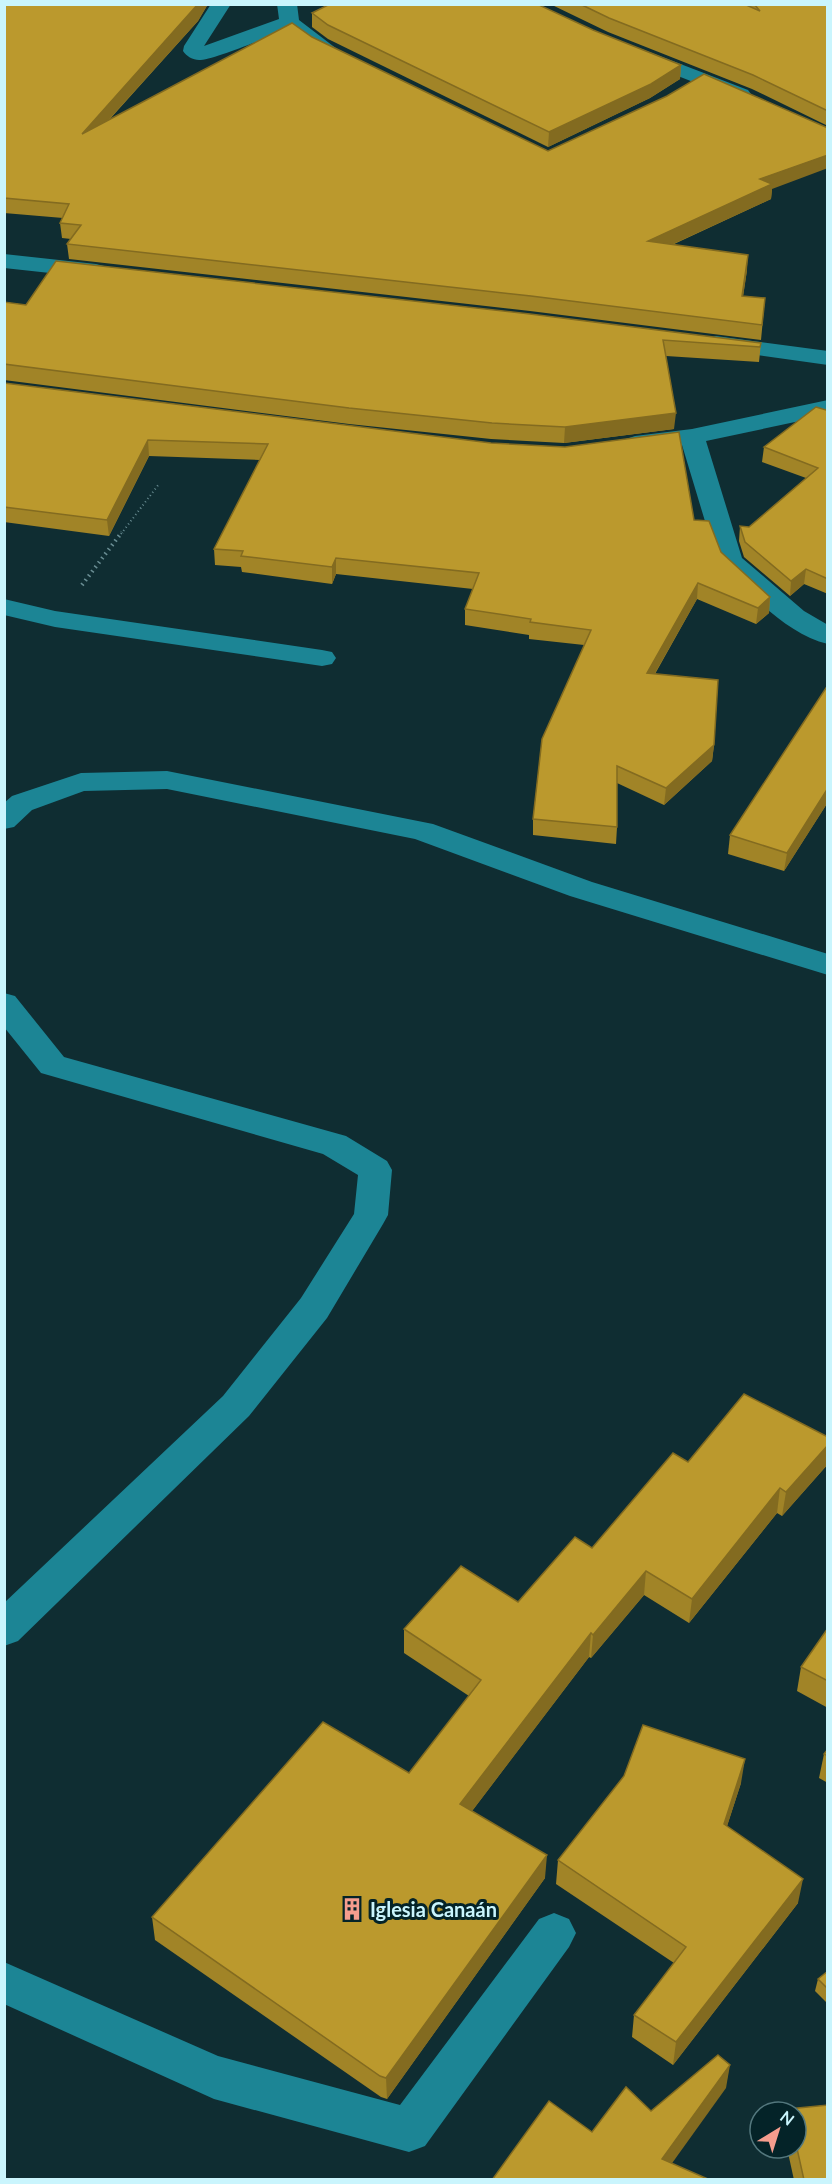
<svg xmlns="http://www.w3.org/2000/svg" width="832" height="2184" font-family="Lato,sans-serif">
	<rect width="100%" height="100%" fill="#0f2d32"/>
	<g fill="none" stroke-linecap="round" stroke-linejoin="round">
		<path stroke="#698d93" stroke-width="2" stroke-dasharray="1 3" stroke-linecap="butt" d="M 121,534 L 159,484"/>
		<path stroke="#698d93" stroke-width="4" stroke-dasharray="1.5 4" stroke-linecap="butt" d="M 82,585 L 122,532"/>
		<g fill="#1c8595" fill-rule="evenodd">
			<path d="M 211,4 L 231,4 L 204,46 L 279,19 L 277,4 L 297,4 L 299,20 L 337,49 L 334,53 L 320,53 L 287,30 C 270,36 213,60 199,60 C 193,60 186,56 183,51 L 184,46 Z"/>
			<path d="M 639,48 L 748,90 L 751,94 L 748,98 L 741,100 L 734,98 L 632,58 L 629,54 L 632,50 Z"/>
			<path d="M 4,254 L 96,264 L 104,266 L 107,271 L 104,276 L 96,278 L 4,268 Z"/>
			<path d="M 716,336 L 828,351 L 828,365 L 708,348 L 704,343 L 708,338 Z"/>
			<path d="M 828,400 L 828,415 L 706,441 L 742,558 L 804,611 L 828,625 L 828,644 C 786,634 752,594 721,567 L 717,561 L 682,445 L 635,452 L 626,449 L 622,444 L 626,439 L 635,436 L 692,429 Z"/>
			<path d="M 4,599 L 55,611 L 322,650 L 332,652 L 336,658 L 332,664 L 322,666 L 55,627 L 4,615 Z"/>
			<path d="M 167,771 L 433,824 L 592,882 L 828,954 L 828,975 L 570,896 L 415,839 L 167,789 L 84,791 L 32,810 L 14,827 L 4,829 L 4,803 L 12,796 L 81,773 Z"/>
			<path d="M 4,993 L 15,996 L 64,1057 L 346,1136 L 387,1161 L 392,1170 L 388,1215 L 383,1224 L 327,1318 L 249,1416 L 18,1641 L 4,1646 L 4,1603 L 223,1396 L 301,1298 L 354,1214 L 358,1175 L 323,1154 L 41,1073 L 4,1027 Z"/>
			<path d="M 554,1913 L 569,1919 L 576,1933 L 569,1947 L 425,2146 L 409,2152 L 214,2099 L 4,2004 L 4,1962 L 218,2056 L 400,2105 L 539,1919 Z"/>
		</g>
	</g>
	<g fill="#a18427">
		<path d="M 4,4 L 208,4 L 198,21 L 109,120 L 312,37 L 548,151 L 772,189 L 771,199 L 672,245 L 747,270 L 743,296 L 765,298 L 761,340 L 530,311 L 69,259 L 67,244 L 71,239 L 62,238 L 60,223 L 63,218 L 4,213 Z"/>
		<path d="M 550,4 L 824,4 L 828,6 L 828,126 L 752,89 L 608,32 Z"/>
		<path d="M 312,13 L 593,30 L 681,65 L 680,79 L 650,98 L 548,147 L 328,39 L 312,27 Z"/>
		<path d="M 4,302 L 26,305 L 761,343 L 759,362 L 666,356 L 674,429 L 564,443 L 491,439 L 349,424 L 4,380 Z"/>
		<path d="M 4,383 L 694,520 L 721,552 L 770,597 L 769,613 L 756,624 L 697,599 L 655,674 L 714,745 L 712,761 L 664,805 L 617,783 L 617,827 L 616,844 L 533,835 L 533,819 L 584,645 L 529,639 L 529,635 L 465,625 L 465,609 L 473,589 L 336,574 L 332,584 L 242,572 L 241,567 L 215,565 L 214,549 L 260,460 L 149,456 L 109,536 L 4,522 Z"/>
		<path d="M 828,409 L 828,594 L 804,584 L 790,596 L 744,557 L 739,541 L 740,526 L 749,527 L 806,478 L 762,462 L 764,447 Z"/>
		<path d="M 828,689 L 828,802 L 784,871 L 728,854 L 730,835 Z"/>
		<path d="M 828,1437 L 828,1464 L 782,1516 L 777,1513 L 689,1623 L 644,1595 L 591,1658 L 589,1657 L 472,1811 L 545,1878 L 387,2099 L 381,2097 L 155,1940 L 152,1917 L 409,1773 L 469,1696 L 404,1653 L 404,1629 L 518,1602 L 592,1548 L 688,1462 Z"/>
		<path d="M 828,1628 L 828,1708 L 797,1691 L 801,1667 Z"/>
		<path d="M 828,1749 L 828,1783 L 819,1778 L 824,1754 Z"/>
		<path d="M 741,1783 L 727,1826 L 798,1903 L 673,2065 L 632,2037 L 634,2015 L 674,1963 L 556,1884 L 558,1860 Z"/>
		<path d="M 828,1971 L 828,2004 L 815,1991 L 818,1979 Z"/>
		<path d="M 828,2105 L 828,2180 L 794,2180 L 787,2148 L 796,2148 L 796,2112 L 788,2112 L 788,2109 Z"/>
	</g>
	<g fill="#836b20">
		<path d="M 198,4 L 208,4 L 198,21 L 83,148 L 82,134 Z"/>
		<path d="M 681,65 L 680,79 L 650,98 L 548,147 L 549,132 Z"/>
		<path d="M 828,155 L 828,168 L 772,189 L 771,199 L 647,256 L 648,241 L 760,179 Z"/>
		<path d="M 748,255 L 747,270 L 741,311 L 742,296 Z"/>
		<path d="M 676,413 L 674,429 L 564,443 L 565,427 Z"/>
		<path d="M 148,440 L 149,456 L 109,536 L 107,520 Z"/>
		<path d="M 336,558 L 336,574 L 332,584 L 332,567 Z"/>
		<path d="M 806,569 L 804,584 L 790,596 L 791,581 Z"/>
		<path d="M 698,583 L 697,599 L 646,689 L 647,673 Z"/>
		<path d="M 770,597 L 769,613 L 756,624 L 758,608 Z"/>
		<path d="M 714,745 L 712,761 L 664,805 L 666,788 Z"/>
		<path d="M 828,788 L 828,802 L 784,871 L 787,853 Z"/>
		<path d="M 828,1445 L 828,1464 L 782,1516 L 786,1492 Z"/>
		<path d="M 780,1488 L 777,1513 L 689,1623 L 692,1599 Z"/>
		<path d="M 646,1571 L 644,1595 L 591,1658 L 593,1635 Z"/>
		<path d="M 591,1633 L 589,1657 L 460,1827 L 460,1804 Z"/>
		<path d="M 745,1759 L 741,1783 L 720,1848 L 724,1824 Z"/>
		<path d="M 547,1855 L 545,1878 L 387,2099 L 386,2078 Z"/>
		<path d="M 803,1879 L 798,1903 L 673,2065 L 676,2042 Z"/>
		<path d="M 730,2065 L 726,2088 L 660,2180 L 662,2159 Z"/>
	</g>
	<g fill="#bb992d" stroke="#836b20" stroke-width="1.5">
		<path d="M 4,4 L 198,4 L 82,134 L 292,23 L 312,37 L 548,151 L 667,96 L 704,74 L 828,128 L 828,155 L 760,179 L 772,184 L 648,241 L 748,255 L 742,296 L 765,298 L 762,325 L 531,296 L 67,244 L 81,225 L 60,223 L 69,204 L 4,198 Z"/>
		<path d="M 330,4 L 537,4 L 593,30 L 681,65 L 651,84 L 549,132 L 328,25 L 312,13 Z"/>
		<path d="M 580,4 L 744,4 L 760,11 L 754,4 L 824,4 L 828,6 L 828,111 L 753,75 L 609,18 Z"/>
		<path d="M 56,261 L 530,314 L 761,343 L 760,347 L 663,340 L 676,413 L 565,427 L 492,423 L 349,408 L 4,364 L 4,302 L 26,305 Z"/>
		<path d="M 4,383 L 491,443 L 565,447 L 679,432 L 694,520 L 709,521 L 721,552 L 770,597 L 758,608 L 698,583 L 647,673 L 718,680 L 714,745 L 666,788 L 617,766 L 617,827 L 533,819 L 542,739 L 591,630 L 530,622 L 531,619 L 465,609 L 479,573 L 336,558 L 332,567 L 241,556 L 243,551 L 214,549 L 268,444 L 148,440 L 107,520 L 4,507 Z"/>
		<path d="M 816,407 L 826,410 L 828,409 L 828,579 L 806,569 L 791,581 L 745,542 L 740,526 L 749,527 L 818,468 L 764,447 Z"/>
		<path d="M 826,688 L 828,689 L 828,788 L 787,853 L 730,835 Z"/>
		<path d="M 744,1394 L 828,1437 L 828,1445 L 786,1492 L 780,1488 L 692,1599 L 646,1571 L 593,1635 L 591,1633 L 460,1804 L 547,1855 L 386,2078 L 380,2076 L 152,1917 L 323,1722 L 409,1773 L 481,1680 L 404,1629 L 461,1566 L 518,1602 L 575,1537 L 592,1548 L 673,1453 L 688,1462 Z"/>
		<path d="M 828,1628 L 828,1681 L 801,1667 Z"/>
		<path d="M 643,1725 L 745,1759 L 724,1824 L 803,1879 L 676,2042 L 634,2015 L 686,1947 L 558,1860 L 624,1776 Z"/>
		<path d="M 828,1749 L 828,1756 L 824,1754 Z"/>
		<path d="M 828,1971 L 828,1989 L 818,1979 Z"/>
		<path d="M 718,2055 L 730,2065 L 662,2159 L 710,2180 L 492,2180 L 549,2101 L 592,2132 L 626,2087 L 651,2111 Z"/>
		<path d="M 828,2105 L 828,2180 L 804,2180 L 796,2144 L 796,2112 L 789,2112 L 788,2109 Z"/>
	</g>
	<defs>
		<g id="building-bare" transform="scale(1.8)"><path d="M-4-6H4V6H1V3H-1V6H-4ZM-2.5-4.3h1.7v1.8h-1.7ZM.8-4.3h1.7v1.8H.8ZM-2.5-1h1.7V.8h-1.7ZM.8-1h1.7V.8H.8Z" fill="#f59d8e" stroke="#042328" stroke-width="2.5" paint-order="stroke"/></g>
	</defs>
	<g fill-rule="evenodd">
		<use href="#building-bare" x="352" y="1909"/>
	</g>
	<g text-anchor="middle" dominant-baseline="central" stroke-width="6" stroke-linejoin="round" paint-order="stroke">
		<g font-size="20" font-weight="bold" fill="#caf5fd" stroke="#042328" text-anchor="start">
			<text x="370" y="1909">Iglesia Canaán</text>
		</g>
	</g>
	<rect width="832" height="2184" fill="none" stroke="#caf5fd" stroke-width="12"/>
	<g transform="translate(778 2130) rotate(38)"><circle r="28" fill="#042328" stroke="#53777d" stroke-width="1.5"/>
	<path d="M0-4.5L10 22L0 15L-10 22Z" fill="#f59d8e"/>
	<text y="-9" font-size="16" font-weight="bold" text-anchor="middle" fill="#caf5fd">N</text>
	</g>
</svg>
